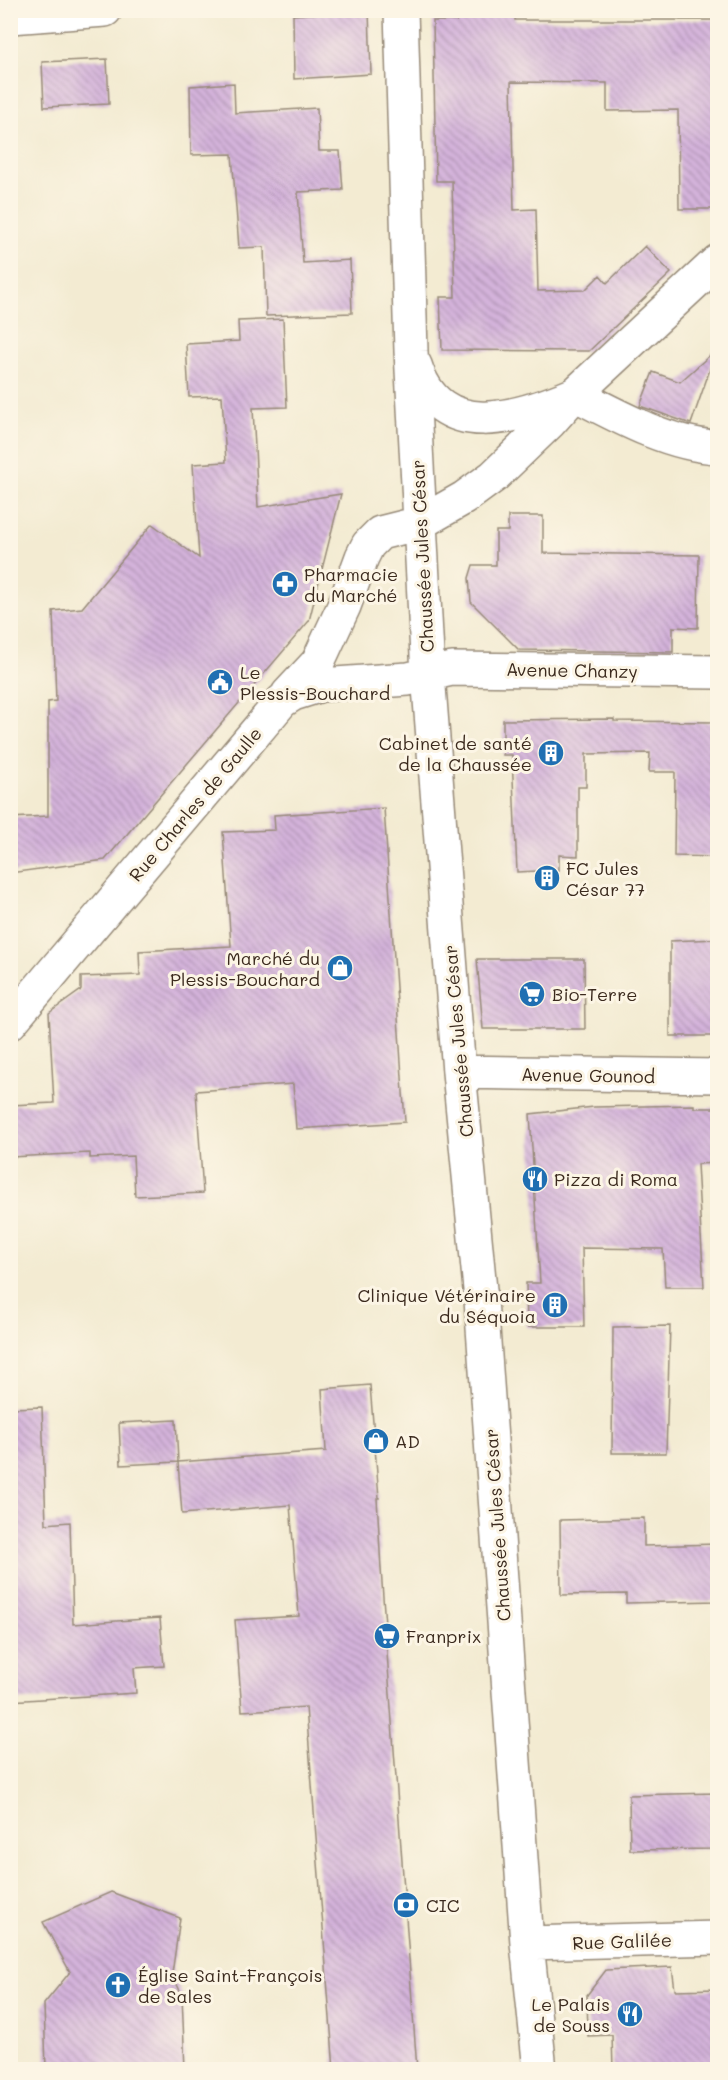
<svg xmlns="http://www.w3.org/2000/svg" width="728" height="2080" font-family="Mali,sans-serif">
	<defs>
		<pattern id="building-back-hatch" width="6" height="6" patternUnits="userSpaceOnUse" patternTransform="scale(1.5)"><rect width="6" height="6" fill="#d4b3db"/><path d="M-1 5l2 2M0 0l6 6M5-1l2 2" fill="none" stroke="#ad92b1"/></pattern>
	</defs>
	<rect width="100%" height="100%" fill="#fcf5e5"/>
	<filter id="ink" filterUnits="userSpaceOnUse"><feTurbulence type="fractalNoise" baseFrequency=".0167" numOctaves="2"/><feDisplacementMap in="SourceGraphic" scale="12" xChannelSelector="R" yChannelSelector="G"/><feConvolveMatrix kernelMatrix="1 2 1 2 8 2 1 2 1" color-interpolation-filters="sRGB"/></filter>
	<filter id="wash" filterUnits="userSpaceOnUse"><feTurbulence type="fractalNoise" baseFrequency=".008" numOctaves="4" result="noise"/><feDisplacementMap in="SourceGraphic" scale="24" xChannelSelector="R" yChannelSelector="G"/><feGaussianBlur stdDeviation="1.35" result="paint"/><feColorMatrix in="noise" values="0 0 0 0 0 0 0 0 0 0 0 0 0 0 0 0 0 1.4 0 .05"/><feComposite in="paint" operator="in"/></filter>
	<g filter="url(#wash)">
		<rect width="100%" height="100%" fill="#f3ebd2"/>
		<g id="blocks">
			<path fill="url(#building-back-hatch)" d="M369 10 371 74 294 79 293 15Z
				M457 10H515V20H717V209H679L678 110 607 111V83L511 82 514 210 536 209 538 291 585 290 600 275 607 283 645 246 671 273 589 351 442 350 440 297H455L452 181H436L433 21H457Z
				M107 59 109 104 44 107 42 62Z
				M234 83 235 113 317 108 319 151H340L343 190 298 192 303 263 350 260 352 313 266 316 264 247 239 248 232 154 191 155 190 86Z
				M283 319 287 407 253 408 258 507 341 494 309 621 105 860 10 873V818L48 816V702L56 701 53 611 82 608 152 524 199 558 193 464 226 462 222 396 189 397 186 344 239 341 238 321Z
				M717 349 691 424 640 406 653 372 680 382Z
				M508 516H543V553L699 555 698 628 673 627V652L519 650 471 602 469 578 473 565H496V531H508Z
				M614 719V721L714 722 712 802H717V857L674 856 675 772H649L650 753 586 754V787H578V856L559 855V870L517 872 512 755H503V720Z
				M384 808 405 1122 296 1129 293 1084 196 1091 203 1193 135 1196 133 1156 90 1158V1153L10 1157V1105L54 1103 49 1013 81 990V977L140 975 139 951 231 946 223 832 275 830 274 815Z
				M717 939V1036H670V941Z
				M477 959H584L585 1029H483Z
				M694 1105V1108H717V1163L697 1164 704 1287H665L663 1249 582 1248 584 1327H527L526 1283H540L530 1114 594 1107Z
				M670 1326 666 1453H612L613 1327Z
				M370 1385 379 1498H377L381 1569 417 2070H334L306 1707 242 1711 235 1620 299 1616 290 1505 182 1514 178 1462 326 1451 322 1389Z
				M42 1407 46 1524 70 1522 73 1624 160 1618 164 1666 134 1668 136 1693 10 1701V1408Z
				M176 1420 178 1462 121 1465 119 1423Z
				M644 1518V1546L717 1544V1601L626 1603V1594L561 1595 560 1520Z
				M717 1793V1849L630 1850 629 1795Z
				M111 1892 180 1918 172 1974 182 1995 185 2070H46L44 2004 70 1972 43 1922Z
				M672 1967 675 1990 717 1989V2070H613L612 2035 588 2036 587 1995 606 1970Z"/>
		</g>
	</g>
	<g filter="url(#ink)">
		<use href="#blocks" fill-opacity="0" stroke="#978a78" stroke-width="1.5"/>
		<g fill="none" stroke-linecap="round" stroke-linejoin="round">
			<defs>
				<path id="minor" d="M401 10 411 351 428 674 459 1072 481 1300 527 1943 540 2070
					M10 17 105 10
					M415 365C440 444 518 418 575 394 617 416 669 445 718 447
					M288 694 318 662 344 606 362 557 368 545 380 533 420 523 464 498 494 476 550 422 575 394 718 261
					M10 1023 282 701 293 694 321 685 408 679 452 669 718 672
					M459 1072 718 1076
					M527 1943 718 1938"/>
			</defs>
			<use href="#minor" stroke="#978a78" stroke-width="36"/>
			<use href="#minor" stroke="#fff" stroke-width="33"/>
		</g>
	</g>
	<defs>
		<symbol id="pharmacy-disc" viewBox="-11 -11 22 22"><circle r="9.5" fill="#1f6fb2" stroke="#fcf5e5"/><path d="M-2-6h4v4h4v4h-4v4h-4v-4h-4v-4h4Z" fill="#fff"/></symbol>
		<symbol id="civic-disc" viewBox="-11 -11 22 22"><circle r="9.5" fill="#1f6fb2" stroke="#fcf5e5"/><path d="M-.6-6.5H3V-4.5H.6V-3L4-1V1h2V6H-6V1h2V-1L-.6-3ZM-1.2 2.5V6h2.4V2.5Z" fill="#fff"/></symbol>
		<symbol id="building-disc" viewBox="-11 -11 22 22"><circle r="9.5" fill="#1f6fb2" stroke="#fcf5e5"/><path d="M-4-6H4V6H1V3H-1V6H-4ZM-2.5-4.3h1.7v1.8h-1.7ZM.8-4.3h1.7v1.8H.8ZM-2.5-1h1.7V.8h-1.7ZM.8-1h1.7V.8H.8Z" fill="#fff"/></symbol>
		<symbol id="shop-disc" viewBox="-11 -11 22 22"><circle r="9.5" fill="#1f6fb2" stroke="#fcf5e5"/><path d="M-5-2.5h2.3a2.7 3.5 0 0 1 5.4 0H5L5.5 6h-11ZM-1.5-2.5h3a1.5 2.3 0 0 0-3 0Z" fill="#fff"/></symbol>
		<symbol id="supermarket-disc" viewBox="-11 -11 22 22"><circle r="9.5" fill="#1f6fb2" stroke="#fcf5e5"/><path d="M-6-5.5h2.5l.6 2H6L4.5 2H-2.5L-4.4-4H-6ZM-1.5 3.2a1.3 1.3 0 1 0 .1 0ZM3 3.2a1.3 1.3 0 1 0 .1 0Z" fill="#fff"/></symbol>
		<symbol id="restaurant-disc" viewBox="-11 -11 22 22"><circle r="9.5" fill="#1f6fb2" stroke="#fcf5e5"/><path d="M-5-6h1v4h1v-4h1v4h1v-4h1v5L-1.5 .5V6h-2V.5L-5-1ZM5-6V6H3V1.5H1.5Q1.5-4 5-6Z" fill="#fff"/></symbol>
		<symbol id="bank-disc" viewBox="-11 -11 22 22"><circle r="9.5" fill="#1f6fb2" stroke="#fcf5e5"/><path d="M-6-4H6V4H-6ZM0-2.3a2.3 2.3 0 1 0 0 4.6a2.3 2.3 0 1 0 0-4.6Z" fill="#fff"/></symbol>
		<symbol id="church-disc" viewBox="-11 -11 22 22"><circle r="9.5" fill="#1f6fb2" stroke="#fcf5e5"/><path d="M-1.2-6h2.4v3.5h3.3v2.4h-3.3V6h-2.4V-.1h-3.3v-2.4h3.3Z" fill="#fff"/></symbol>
	</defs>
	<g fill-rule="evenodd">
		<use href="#pharmacy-disc" x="270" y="569" width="30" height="30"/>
		<use href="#civic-disc" x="205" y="667" width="30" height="30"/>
		<use href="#building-disc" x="536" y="738" width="30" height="30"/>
		<use href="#building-disc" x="532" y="863" width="30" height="30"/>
		<use href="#shop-disc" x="325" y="953" width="30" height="30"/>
		<use href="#supermarket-disc" x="517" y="979" width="30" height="30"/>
		<use href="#restaurant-disc" x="520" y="1164" width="30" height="30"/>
		<use href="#building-disc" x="540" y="1290" width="30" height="30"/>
		<use href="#shop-disc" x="361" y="1426" width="30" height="30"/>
		<use href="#supermarket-disc" x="372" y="1621" width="30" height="30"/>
		<use href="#bank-disc" x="391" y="1890" width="30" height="30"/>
		<use href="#church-disc" x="103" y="1970" width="30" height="30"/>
		<use href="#restaurant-disc" x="615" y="1999" width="30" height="30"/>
	</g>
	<g text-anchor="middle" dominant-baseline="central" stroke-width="6" stroke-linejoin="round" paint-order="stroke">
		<g font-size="18" fill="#3b2a1e" stroke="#fcf5e5">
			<text transform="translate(422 556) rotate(-93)">Chaussée Jules César</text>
			<text transform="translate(572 670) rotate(1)">Avenue Chanzy</text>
			<text transform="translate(195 804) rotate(-50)">Rue Charles de Gaulle</text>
			<text transform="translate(458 1041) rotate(-95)">Chaussée Jules César</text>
			<text transform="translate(588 1075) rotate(1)">Avenue Gounod</text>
			<text transform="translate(497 1525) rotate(-94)">Chaussée Jules César</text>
			<text transform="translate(622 1941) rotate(-2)">Rue Galilée</text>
		</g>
		<g font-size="18" fill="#3b2a1e" stroke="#fcf5e5" text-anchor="start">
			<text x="304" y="574">Pharmacie<tspan x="304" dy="21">du Marché</tspan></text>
			<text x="240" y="672">Le<tspan x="240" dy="21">Plessis-Bouchard</tspan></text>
			<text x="532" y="743" text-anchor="end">Cabinet de santé<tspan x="532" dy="21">de la Chaussée</tspan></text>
			<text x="566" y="868">FC Jules<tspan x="566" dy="21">César 77</tspan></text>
			<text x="320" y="958" text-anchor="end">Marché du<tspan x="320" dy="21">Plessis-Bouchard</tspan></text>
			<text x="552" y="994">Bio-Terre</text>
			<text x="554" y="1179">Pizza di Roma</text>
			<text x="536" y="1295" text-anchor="end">Clinique Vétérinaire<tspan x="536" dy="21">du Séquoia</tspan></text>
			<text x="395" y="1441">AD</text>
			<text x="406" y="1636">Franprix</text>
			<text x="426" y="1905">CIC</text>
			<text x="138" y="1975">Église Saint-François<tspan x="138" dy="21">de Sales</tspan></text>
			<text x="610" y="2004" text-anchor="end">Le Palais<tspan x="610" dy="21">de Souss</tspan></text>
		</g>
	</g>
	<rect width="728" height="2080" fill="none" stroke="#fcf5e5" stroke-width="36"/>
</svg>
